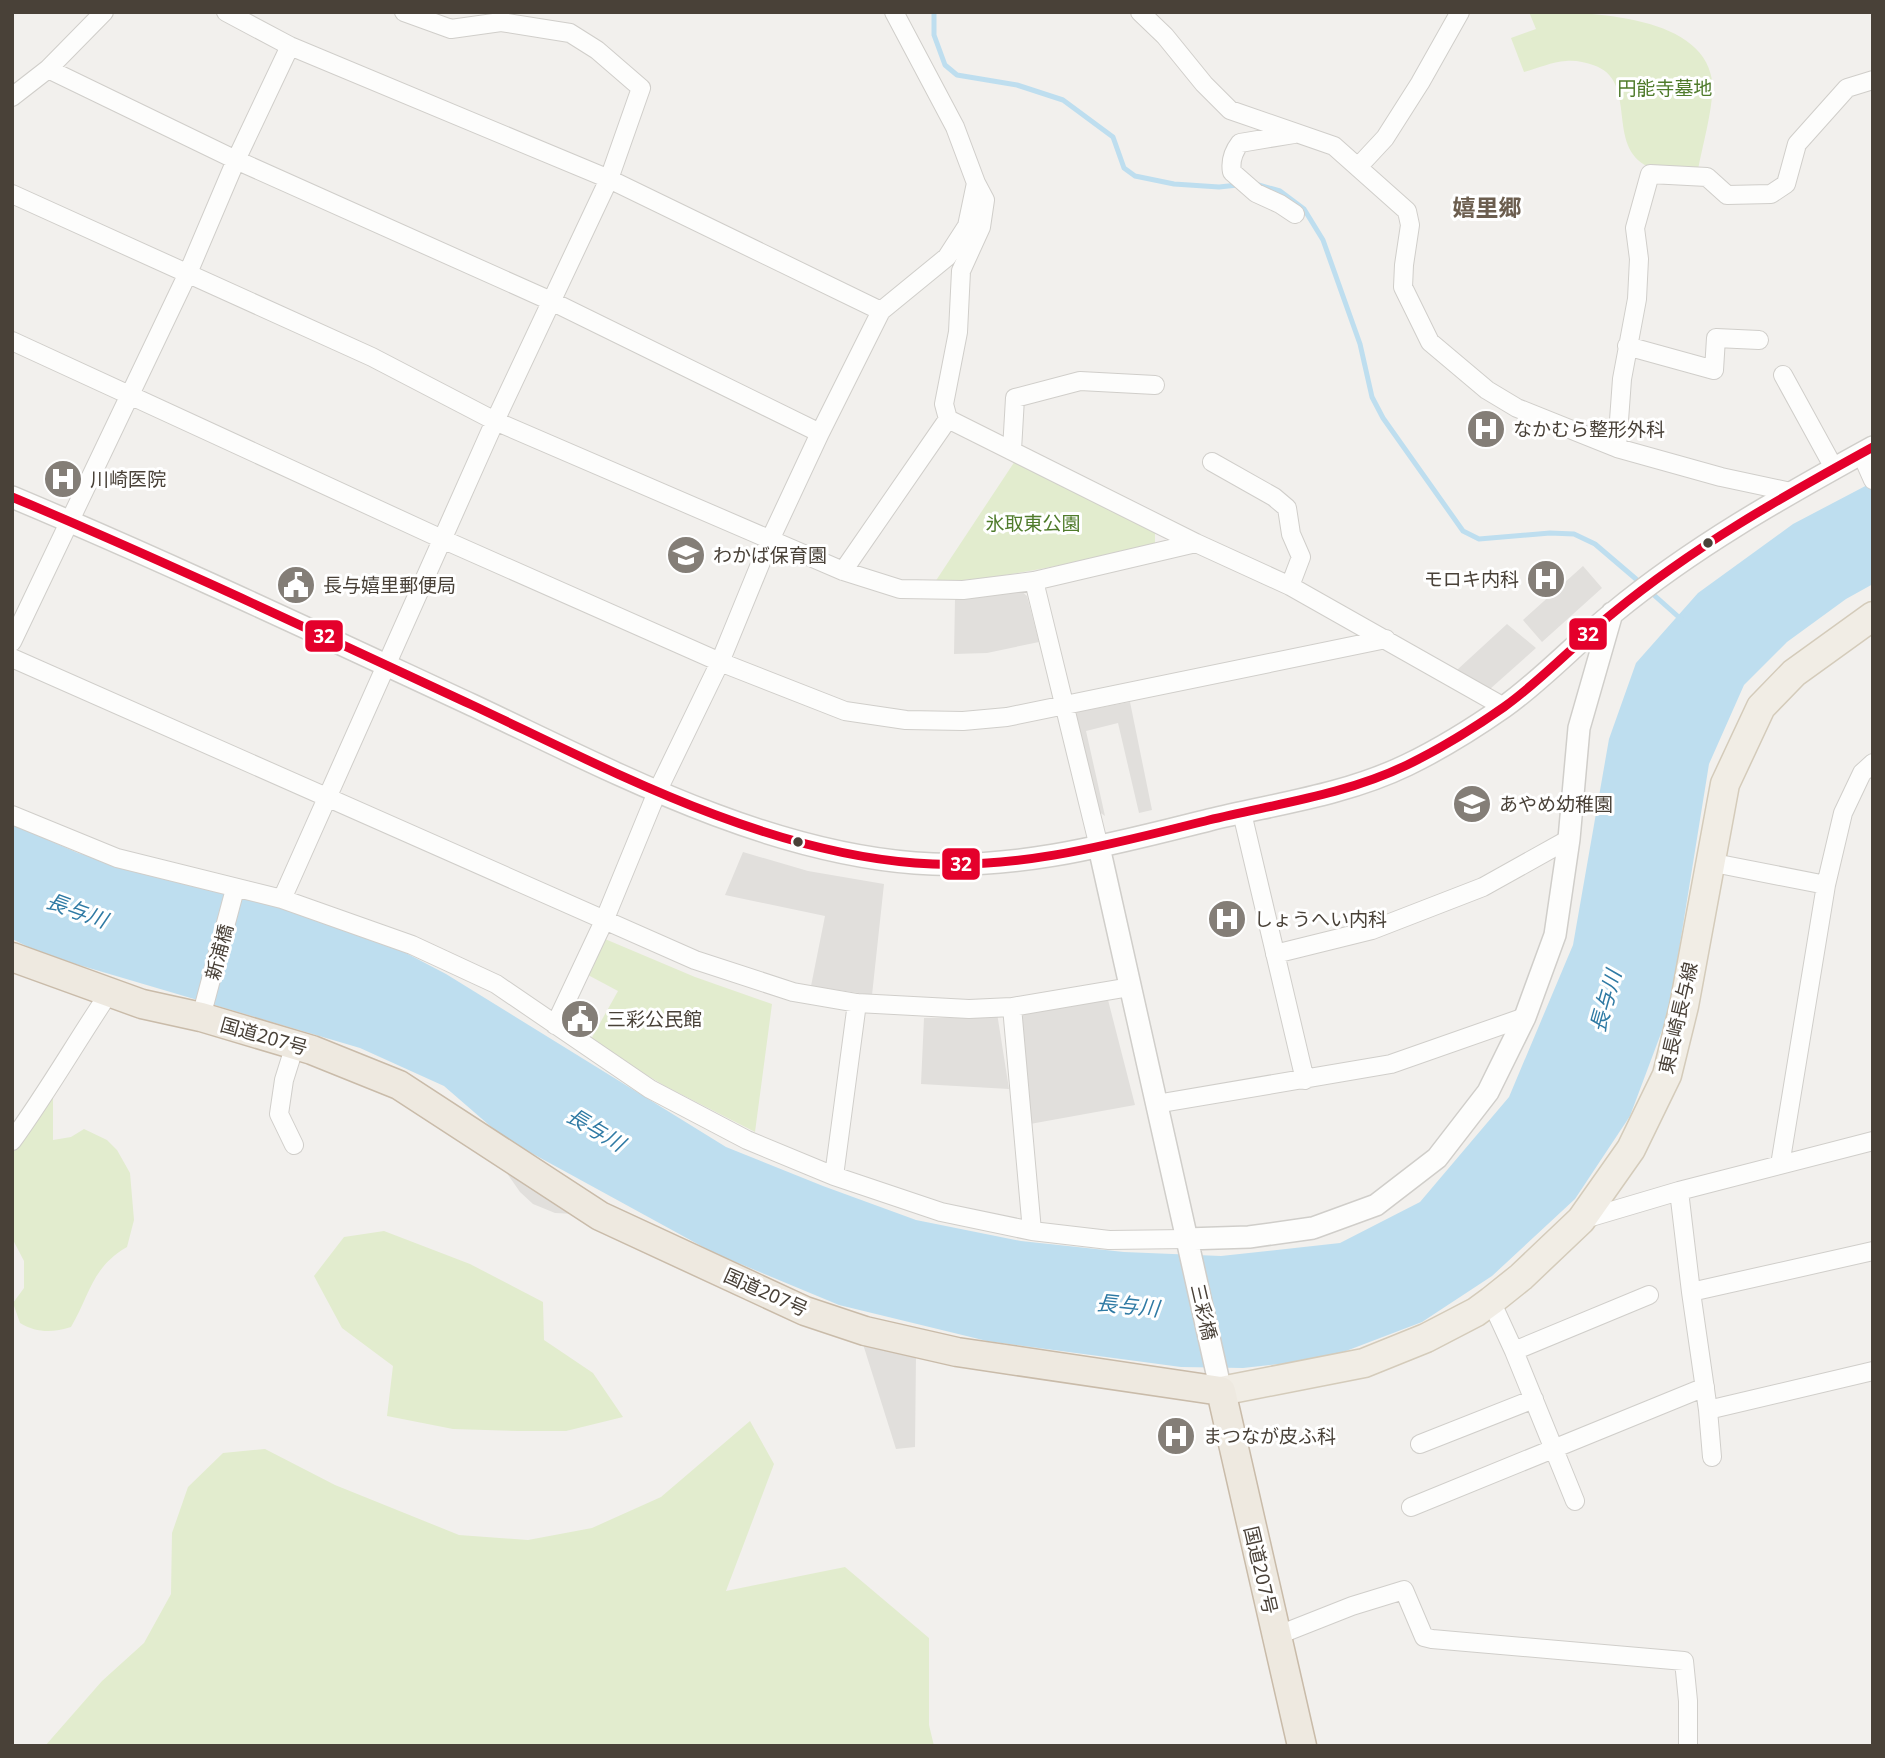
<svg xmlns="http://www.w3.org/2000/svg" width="1885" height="1758" font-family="'Noto Sans','Noto Sans JP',sans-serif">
	<rect width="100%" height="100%" fill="#f2f0ed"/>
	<path fill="#e2ecce" d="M1529 12C1580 12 1702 12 1712 80 1715 102 1702 147 1698 170 1683 170 1662 172 1649 167 1604 147 1640 80 1593 65 1584 62 1575 60 1566 61 1552 62 1538 68 1524 72L1511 38 1536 29Z
		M1015 461 1155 531V545C1082 560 1010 579 935 582Z
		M605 939 695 977 772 1004 755 1132 665 1086 590 1041 618 991 588 975Z
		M53 1095V1140L71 1137 84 1129 107 1140 117 1150 130 1173 134 1220 127 1247C91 1268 90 1295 71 1327 52 1333 37 1333 20 1323L13 1303 24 1288V1261L12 1238V1154Z
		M384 1231 470 1264 543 1302 544 1340 593 1373 623 1417 566 1431H518L453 1429 387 1416 393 1366 342 1328 314 1276 344 1237Z
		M750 1421 774 1464 726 1591 845 1567 929 1638V1725L934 1746H45L102 1681 144 1643 171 1594 172 1533 188 1487 223 1453 265 1449 335 1485 459 1535 528 1540 592 1528 661 1497Z"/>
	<path fill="#e1dfdc" d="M1583 566 1602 588 1542 642 1523 620Z
		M1020 590 1027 596 1039 642 987 653 954 654 955 599Z
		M1507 624 1536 648 1490 689 1457 670Z
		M1130 702 1152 810 1139 813 1118 723 1086 731 1105 816 1095 809 1074 722 1077 712Z
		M743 852 808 871 884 884 872 995 811 986 825 916 725 895Z
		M1107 996 1135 1105 1030 1124 1019 1016 1023 1012Z
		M997 1013 1009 1089 921 1084 924 1018 980 1017Z
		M506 1172 575 1214 555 1213 533 1204 520 1192Z
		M862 1341 916 1355 915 1447 896 1449Z"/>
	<path fill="#bedeef" d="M1873 482V584L1846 599 1787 642 1744 685 1709 764 1669 1012 1630 1116 1575 1199 1492 1276 1422 1322 1325 1359 1243 1368 1181 1367 987 1341 839 1305 714 1253 504 1138 444 1086 360 1048 45 955 12 939V824L78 853 219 893 287 907 385 942 446 974 726 1147 823 1186 916 1220 1021 1241 1124 1252 1221 1256 1340 1243 1420 1202 1509 1097 1573 945 1609 739 1636 663 1698 593 1793 524Z"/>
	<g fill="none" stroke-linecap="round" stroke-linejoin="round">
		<path stroke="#bedeef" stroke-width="5" d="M934 12V35L945 65 957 75 1017 85 1063 100 1113 137 1124 168 1135 176 1174 184 1219 187 1238 185
			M1255 184 1280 191 1304 209 1323 240 1360 344 1372 397 1383 418 1463 531 1479 539 1550 533 1574 534 1595 544 1636 579
			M1655 596 1682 620"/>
		<defs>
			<path id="minor" d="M226 12 290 46 609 179 881 311
				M1140 12 1165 36 1204 84 1230 110 1334 146 1407 211 1410 225 1404 265 1403 287 1430 342 1487 390 1517 408 1617 448 1721 477 1791 492
				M48 69 236 160 551 301 820 433
				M12 97 48 69 104 12
				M1294 134 1240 143C1233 152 1230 161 1232 172L1256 193 1280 204 1295 214
				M1358 167 1385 138 1420 83 1460 12
				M12 194 372 357 495 421 843 571 900 589 963 590 1034 581 1196 543
				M12 341 442 539 720 662 845 711 906 720 963 721 1007 717 1386 639
				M1627 346 1714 370 1716 338 1759 340
				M1783 375 1834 468
				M948 419 1196 543 1290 586 1504 707
				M1617 448 1622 379 1637 299 1639 259 1635 228 1650 174 1707 177 1727 195 1771 194 1786 184 1797 144 1847 88 1873 80
				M1012 450 1015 398 1080 381 1155 385
				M1861 453 1873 480
				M1212 462 1274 497 1287 508 1291 534 1301 557 1290 586
				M843 571 948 419 944 404 958 332 961 271 981 227 985 200 976 183 955 127 894 12
				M1034 581 1099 847
				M12 642 188 273 236 160 290 46
				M12 658 695 960 793 992 857 1003 969 1009 1012 1007 1130 987
				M1242 813 1305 1080
				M12 815 117 858 282 899 412 945 496 984 650 1089 747 1140 834 1176 941 1212 1032 1231 1109 1240 1186 1239
				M1709 862 1826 885
				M282 899 495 421 609 179 641 88 597 50 570 33 501 22 451 29 404 12
				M1275 954 1372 930 1483 887 1569 839
				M1012 1007 1032 1231
				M201 1017 235 889
				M555 1025 604 921 657 792 720 662 770 540 820 433 881 311 947 257 967 226 976 183
				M1156 1104 1391 1064 1525 1017
				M12 1141C47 1093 76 1042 109 993
				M294 1145 279 1114 284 1080 295 1045
				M1780 1165 1826 885 1843 813 1862 773 1873 763
				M834 1176 857 1003
				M1679 1191 1691 1292 1708 1410 1873 1371
				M1581 1220 1679 1191 1873 1141
				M1691 1292 1873 1251
				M1491 1301 1514 1351 1575 1501
				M1514 1351 1649 1295
				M1708 1410 1712 1457
				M1420 1444 1534 1399
				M1411 1507 1705 1387
				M1276 1636 1352 1606 1404 1590 1424 1637 1432 1639 1684 1661 1688 1701V1746"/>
			<path id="tertiary" d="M12 497C167 562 319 634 472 705 610 770 760 851 915 863 1015 871 1113 844 1209 820 1275 804 1345 795 1407 765 1440 749 1474 728 1504 707 1543 679 1576 643 1613 613 1693 547 1782 497 1873 447
				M1099 847 1221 1391
				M1186 1239 1249 1237 1313 1228 1376 1205 1437 1158 1488 1092 1525 1017 1555 935 1569 839 1579 728 1612 613"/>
			<path id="primary" d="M1221 1391 1364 1363 1426 1338 1476 1312 1491 1301 1521 1277 1581 1220 1631 1149 1667 1075 1684 1006 1725 784 1761 707 1794 673 1873 616"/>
			<path id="trunk" d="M12 957 142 1004 201 1017 312 1050 399 1085 600 1216 805 1311 865 1331 957 1352 1221 1391 1302 1746"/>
		</defs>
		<use href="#minor" stroke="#d0ceca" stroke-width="20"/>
		<use href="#tertiary" stroke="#d0ceca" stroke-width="24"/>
		<use href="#primary" stroke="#d4cbba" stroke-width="31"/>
		<use href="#trunk" stroke="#c9bba9" stroke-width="31"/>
		<use href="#minor" stroke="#fdfdfc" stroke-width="18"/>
		<use href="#tertiary" stroke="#fdfdfc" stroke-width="21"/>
		<use href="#primary" stroke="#f1ede5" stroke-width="28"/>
		<use href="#trunk" stroke="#eee9e0" stroke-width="28"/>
		<defs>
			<path id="bus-1" d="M12 497C167 562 319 634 472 705 610 770 760 851 915 863 1015 871 1113 844 1209 820 1275 804 1345 795 1407 765 1440 749 1474 728 1504 707 1543 679 1576 643 1613 613 1693 547 1782 497 1873 447"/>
		</defs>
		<use href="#bus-1" stroke="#fff" stroke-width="14"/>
		<use href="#bus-1" stroke="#e4002b" stroke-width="9"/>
	</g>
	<defs>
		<symbol id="hospital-disc" viewBox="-11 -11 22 22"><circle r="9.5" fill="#847e77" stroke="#fff"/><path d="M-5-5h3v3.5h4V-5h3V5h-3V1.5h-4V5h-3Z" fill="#fff"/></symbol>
		<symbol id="school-disc" viewBox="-11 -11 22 22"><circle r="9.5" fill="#847e77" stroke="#fff"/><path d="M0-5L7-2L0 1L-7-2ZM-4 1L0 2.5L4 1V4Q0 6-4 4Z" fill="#fff"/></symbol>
		<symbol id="civic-disc" viewBox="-11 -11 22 22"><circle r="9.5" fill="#847e77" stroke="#fff"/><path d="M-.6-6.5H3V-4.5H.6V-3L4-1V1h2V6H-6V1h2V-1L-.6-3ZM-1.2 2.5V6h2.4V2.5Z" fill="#fff"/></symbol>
	</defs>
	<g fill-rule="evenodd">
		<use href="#hospital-disc" x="1464" y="407" width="44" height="44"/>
		<use href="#hospital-disc" x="41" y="457" width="44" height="44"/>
		<use href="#school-disc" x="664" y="533" width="44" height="44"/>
		<use href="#hospital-disc" x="1524" y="557" width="44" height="44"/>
		<use href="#civic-disc" x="274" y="563" width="44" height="44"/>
		<use href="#school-disc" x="1450" y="782" width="44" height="44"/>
		<use href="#hospital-disc" x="1205" y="897" width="44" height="44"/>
		<use href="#civic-disc" x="558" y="997" width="44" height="44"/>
		<use href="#hospital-disc" x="1154" y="1414" width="44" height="44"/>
	</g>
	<g fill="#494138" stroke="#fff" stroke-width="2.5">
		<circle cx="1708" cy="543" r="6"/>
		<circle cx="798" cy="842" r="6"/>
	</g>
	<g text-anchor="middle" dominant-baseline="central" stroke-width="6" stroke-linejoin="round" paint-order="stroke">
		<g font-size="19" fill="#4f7b2b" stroke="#fff">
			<text x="1665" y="88">円能寺墓地</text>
			<text x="1033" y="523">氷取東公園</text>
		</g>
		<g font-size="19" fill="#494138" stroke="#fff" text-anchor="start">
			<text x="1513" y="429">なかむら整形外科</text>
			<text x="90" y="479">川崎医院</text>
			<text x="713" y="555">わかば保育園</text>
			<text x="1519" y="579" text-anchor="end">モロキ内科</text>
			<text x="323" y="585">長与嬉里郵便局</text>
			<text x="1499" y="804">あやめ幼稚園</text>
			<text x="1254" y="919">しょうへい内科</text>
			<text x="607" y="1019">三彩公民館</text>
			<text x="1203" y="1436">まつなが皮ふ科</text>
		</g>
		<g font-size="19" fill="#494138" stroke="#fff">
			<text transform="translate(219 952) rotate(-75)">新浦橋</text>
			<text transform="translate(1678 1018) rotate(-77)">東長崎長与線</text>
			<text transform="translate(264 1036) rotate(16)">国道207号</text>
			<text transform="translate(766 1292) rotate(24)">国道207号</text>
			<text transform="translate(1204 1312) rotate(77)">三彩橋</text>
			<text transform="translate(1261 1570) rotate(77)">国道207号</text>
		</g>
		<g font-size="21" font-style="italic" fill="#2f7aa4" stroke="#fff">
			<text transform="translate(77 910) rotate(20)">長与川</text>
			<text transform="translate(1605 1001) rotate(-74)">長与川</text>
			<text transform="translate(596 1129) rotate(31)">長与川</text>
			<text transform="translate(1128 1305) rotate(6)">長与川</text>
		</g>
		<g font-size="23" font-weight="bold" fill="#6c5e4f" stroke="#fff">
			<text x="1487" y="207">嬉里郷</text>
		</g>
	</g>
	<g stroke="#fff" stroke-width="2.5">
		<rect x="1568" y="617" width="40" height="34" rx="7" fill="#e4002b"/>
		<rect x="304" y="619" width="40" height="34" rx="7" fill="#e4002b"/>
		<rect x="941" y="847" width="40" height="34" rx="7" fill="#e4002b"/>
	</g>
	<g font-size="19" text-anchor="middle" font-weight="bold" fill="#fff">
		<text x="1588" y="641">32</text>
		<text x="324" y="643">32</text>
		<text x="961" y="871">32</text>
	</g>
	<rect width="1885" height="1758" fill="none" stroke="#494138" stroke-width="28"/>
</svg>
